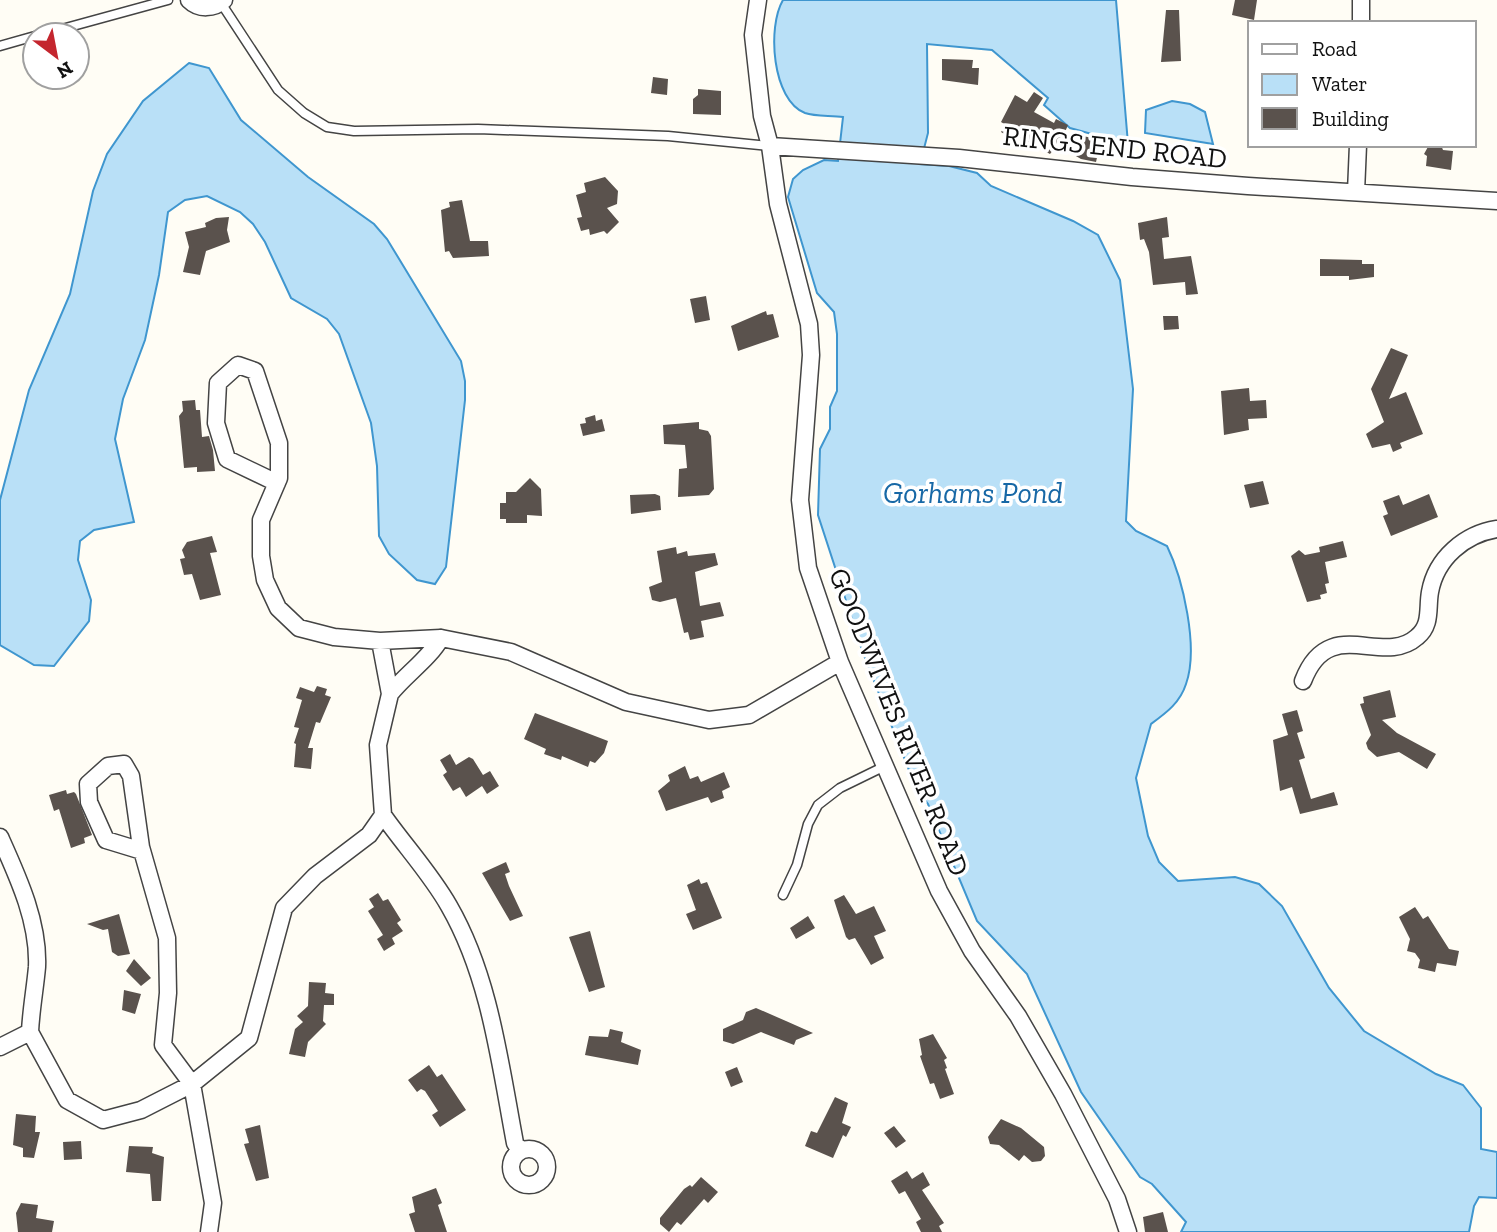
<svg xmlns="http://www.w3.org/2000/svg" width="1497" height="1232" font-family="'Zilla Slab',serif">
	<rect width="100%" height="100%" fill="#fffdf5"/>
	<path fill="#b9e0f7" stroke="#3f96cf" stroke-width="2" d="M783 0H1116L1128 144 1070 128 1044 105 1048 98 992 50 927 44 928 133 920 164 949 166 977 173 991 186 1073 221 1098 235 1120 280 1133 389 1126 521 1136 531 1167 546C1183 579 1199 648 1186 684 1180 703 1166 713 1151 724L1136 778 1148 836 1159 862 1178 881 1235 877 1259 884 1282 906 1329 988 1364 1031 1436 1074 1463 1085 1481 1108V1149L1497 1152V1198L1479 1197 1474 1206 1469 1232H1181L1186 1222 1152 1184 1140 1177 1081 1092 1027 974 977 921 928 804 916 788 863 653 818 515 820 449 830 429V407L837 391V334L834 312 817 293 788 197 793 179 803 170 824 160 838 161 843 117C832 115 816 117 805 113 772 100 767 27 783 0Z
		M189 63 209 68 241 120 308 177 374 224 387 239 461 361 465 381V400L446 567 435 584 417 580 389 554 379 536 377 466 371 423 339 334 327 319 291 298 265 242 253 224 240 212 207 196 185 200 168 212 159 275 145 340 123 399 115 439 134 522 94 530 80 541 78 560 91 600 89 621 54 666 34 665 0 645V500L29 390 70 294 93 191 107 154 143 101Z
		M1172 101 1190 104 1205 112 1213 144 1145 133 1146 110Z"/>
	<path fill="#5a524d" d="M1235 0H1257L1254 20 1232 15Z
		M1166 10H1179L1181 61 1161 62Z
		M942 59 973 60 972 68H979L978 85 942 80Z
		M653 77 668 79 667 95 651 93Z
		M698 89 721 91V115L693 114V99L698 95Z
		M1034 92 1043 98 1034 112 1054 123 1056 119 1068 125 1065 132 1101 140 1096 162 1081 159 1057 145 1050 154 1016 136 1014 140 1001 132 1006 125 1001 122 1015 95 1027 102Z
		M1429 145H1441L1443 150 1453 151 1451 170 1426 166 1427 156 1424 154Z
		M605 177 618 191 617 204 607 208 619 222 607 234 604 231 590 235 589 229 581 231 577 218 582 217 576 195 586 192 584 183Z
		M462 200 470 241H488L489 256 453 258 449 251 445 252 441 210 450 207 449 202Z
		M229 217 227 230 230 242 206 251 200 275 183 272 189 247 185 232 206 227 205 223 216 218Z
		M1167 217 1169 237 1162 238 1164 259 1191 256 1198 294 1186 295 1185 282 1153 285 1149 252 1144 239 1140 240 1138 223Z
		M1320 259 1362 260V264H1374V277L1349 280V276H1320Z
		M706 296 710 320 695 323 690 299Z
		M766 311 767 315 773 314 779 337 738 351 731 326Z
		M1163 316H1178L1179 329 1164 330Z
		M1391 348 1408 355 1389 399 1406 392 1423 434 1400 443 1402 448 1393 452 1390 444 1372 448 1366 434 1384 422 1371 389Z
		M1249 388 1250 401 1266 400 1267 418 1248 419 1249 430 1224 435 1221 391Z
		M195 400 196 410H200L202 437 209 436 213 450 215 471 197 472V467L184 468 179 416 183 411 182 401Z
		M595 415 596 421 602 419 605 431 583 436 580 424 586 423 585 418Z
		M699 422V429L708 431 711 436 714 489 709 495 678 497 679 469 687 468 685 445 664 444 663 425Z
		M530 478 541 489 542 516 527 515V523H506V519H500V503H506V492H516Z
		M1263 481 1269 504 1250 508 1244 485Z
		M655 494 660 496 661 510 631 514 630 495Z
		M1429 494 1438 517 1391 536 1383 516 1388 514 1383 501 1399 495 1403 505Z
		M212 536 217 552 210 553 221 595 200 600 192 574 184 575 180 559 185 558 182 550 187 542Z
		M1343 541 1347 557 1325 562 1329 583 1325 584 1327 593 1320 595 1321 599 1307 602 1291 556 1299 550 1305 555 1320 552 1319 547Z
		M676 547 677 554 687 551 688 556 715 553 718 565 695 572 700 606 720 602 724 616 701 621 704 637 690 640 688 632 684 633 676 598 660 602 652 600 649 587 662 582 657 551Z
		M317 686 327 689 325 695 331 697 320 723 316 722 308 748H313L311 769 294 767 296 744 294 743 299 728 294 727 302 700 296 698 300 687 314 692Z
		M1390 690 1396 717 1382 720 1397 733 1436 754 1427 769 1399 752 1377 757 1368 749 1366 743 1371 735 1360 704 1364 703 1363 697Z
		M1297 710 1303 731 1297 733 1305 758 1299 760 1311 799 1334 792 1338 805 1300 814 1292 787 1280 791 1273 740 1288 735 1282 714Z
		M535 713 608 741 604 753 595 763 590 761 588 767 562 756 561 760 544 754 546 749 524 739Z
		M450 754 456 765 469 757 473 759 483 775 490 771 499 786 487 794 482 786 466 797 460 787 453 791 443 775 447 772 440 760Z
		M685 766 690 779 698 776 701 782 724 772 730 787 722 791 724 798 711 803 708 797 666 811 658 791 670 781 668 775Z
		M66 790 67 794 74 792 76 794 92 835 84 838 85 843 71 848 59 809 54 811 49 795Z
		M506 862 510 872 505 874 509 886 523 916 510 921 482 873Z
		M699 879 701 884 707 882 722 918 693 930 686 914 696 910 687 885Z
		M378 893 383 901 388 899 401 920 397 923 403 931 392 938 395 944 384 951 377 939 383 935 368 911 374 907 369 899Z
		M844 895 856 914 874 906 886 931 874 936 884 958 871 965 855 938 849 940 846 937 834 900Z
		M1415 907 1423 919 1428 916 1449 949 1459 951 1456 966 1437 963 1435 972 1418 968 1420 960 1415 953 1407 951 1410 939 1399 917Z
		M119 914 130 954 118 956 112 952 108 929 103 930 87 924Z
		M808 916 815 928 796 939 790 928Z
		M590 931 605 987 589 992 569 937Z
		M134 959 151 978 141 986 126 971Z
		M309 982 326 983 325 993 334 994V1005H324L323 1021 326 1024 308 1042 305 1057 289 1054 295 1029 303 1022 297 1016 308 1006Z
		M124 990 141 994 135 1014 122 1010Z
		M756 1008 786 1021 813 1033 796 1040 794 1045 761 1032 733 1044 723 1041V1029L743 1020 746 1012Z
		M610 1029 623 1032 621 1042 641 1050 638 1065 585 1055 589 1036 608 1037Z
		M933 1034 947 1058 944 1060 947 1068 945 1069 954 1094 940 1099 934 1083 930 1084 920 1056 922 1055 919 1039Z
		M429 1065 437 1077 442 1074 466 1110 440 1127 432 1115 438 1111 425 1091 421 1089 417 1092 408 1080Z
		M737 1067 743 1082 731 1087 725 1072Z
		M835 1097 848 1103 842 1123 851 1127 846 1137 843 1135 833 1158 805 1146 811 1131 817 1133Z
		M16 1114 36 1116 35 1132H40L34 1158 23 1157V1148L13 1145Z
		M1001 1119 1021 1128 1044 1147 1045 1156 1041 1161 1032 1162 1024 1155 1019 1161 999 1145 990 1144 988 1137Z
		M260 1125 269 1178 256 1181 244 1144 249 1143 245 1129Z
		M894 1126 906 1141 896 1148 884 1133Z
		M81 1141 82 1159 64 1160 63 1142Z
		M129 1146 153 1147 152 1153 164 1157 161 1201H152L150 1174 126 1172Z
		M907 1171 912 1179 923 1172 930 1185 922 1190 944 1223 939 1226 942 1232H921L916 1222 921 1219 905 1191 899 1194 891 1181Z
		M701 1177 718 1192 708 1203 704 1199 681 1225 677 1222 669 1232 660 1224V1218L684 1189 690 1185 692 1187Z
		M436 1188 442 1203 438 1205 447 1232H415L409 1214 415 1212 412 1197Z
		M21 1203 38 1205 36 1218 54 1221 52 1232H18L16 1213Z
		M1163 1212 1168 1232H1145L1143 1217Z"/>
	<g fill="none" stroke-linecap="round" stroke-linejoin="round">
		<defs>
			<path id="service" d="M221 3 278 90 304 113 327 127 354 131 478 129 668 136 770 146
				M40 35 168 0
				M0 46 35 36
				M783 895 797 865 808 824 818 805 840 788 883 767"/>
			<path id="minor" d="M189 0C199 10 214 9 224 0
				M758 0 753 35 762 116 770 146 778 204 809 324 811 355 800 500 808 568 840 662 939 891 972 951 1018 1016 1063 1094 1117 1199 1128 1232
				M1361 23V0
				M770 146 959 158 1132 177 1248 186 1497 201
				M1356 192 1358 145
				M277 483 227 459 216 423 218 383 238 365 255 371 279 443V478L261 520V556L265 580 278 608 299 628 334 637 380 641 441 638 511 652 626 702 709 720 749 715 840 662
				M1303 681C1329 613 1382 668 1417 637 1432 625 1427 608 1430 592 1436 558 1465 534 1497 529
				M390 694C406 674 429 659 441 638
				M383 815C404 845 431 874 449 906 490 977 500 1064 515 1143L520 1151
				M0 837C18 877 39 922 37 967 35 989 31 1010 30 1032
				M142 851 106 840 89 802 88 784 108 766 124 764 131 776 141 847 167 938 168 993 163 1045 192 1084 213 1203 209 1232
				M30 1032 67 1100 103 1120 141 1110 192 1084 249 1038 284 908 315 876 369 835 383 815 378 745 390 694 380 641
				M0 1047 30 1032
				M511 1167a18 18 0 1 1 36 0a18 18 0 1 1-36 0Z"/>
		</defs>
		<use href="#service" stroke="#444" stroke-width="11"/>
		<use href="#minor" stroke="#444" stroke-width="19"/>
		<use href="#service" stroke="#fff" stroke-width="8"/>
		<use href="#minor" stroke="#fff" stroke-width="16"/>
	</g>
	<g text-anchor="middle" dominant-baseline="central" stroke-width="7" stroke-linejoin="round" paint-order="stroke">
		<g font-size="28" fill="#111" stroke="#fff">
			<text transform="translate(1115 147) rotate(6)">RINGS END ROAD</text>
			<text transform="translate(899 722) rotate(68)">GOODWIVES RIVER ROAD</text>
		</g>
		<g font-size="30" font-style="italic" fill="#1768a6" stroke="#fff">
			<text x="973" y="493">Gorhams Pond</text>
		</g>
	</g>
	<rect x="1248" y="21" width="228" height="126" fill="#ffffff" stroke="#a0a0a0" stroke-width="2"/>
	<rect x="1262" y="44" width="35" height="10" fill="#ffffff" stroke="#a0a0a0" stroke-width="2"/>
	<text x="1312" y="56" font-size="21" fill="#111111">Road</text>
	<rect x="1262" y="74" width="35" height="21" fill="#b9e0f7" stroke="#a0a0a0" stroke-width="2"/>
	<text x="1312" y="91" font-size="21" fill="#111111">Water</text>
	<rect x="1262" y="108" width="35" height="21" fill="#5a524d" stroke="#a0a0a0" stroke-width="2"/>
	<text x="1312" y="126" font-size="21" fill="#111111">Building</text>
	<g transform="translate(56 56) rotate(148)"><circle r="33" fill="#ffffff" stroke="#a0a0a0" stroke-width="2"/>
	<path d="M0-5L12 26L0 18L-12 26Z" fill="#c4262e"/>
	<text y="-10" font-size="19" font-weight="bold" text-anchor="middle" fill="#111111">N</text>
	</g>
</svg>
